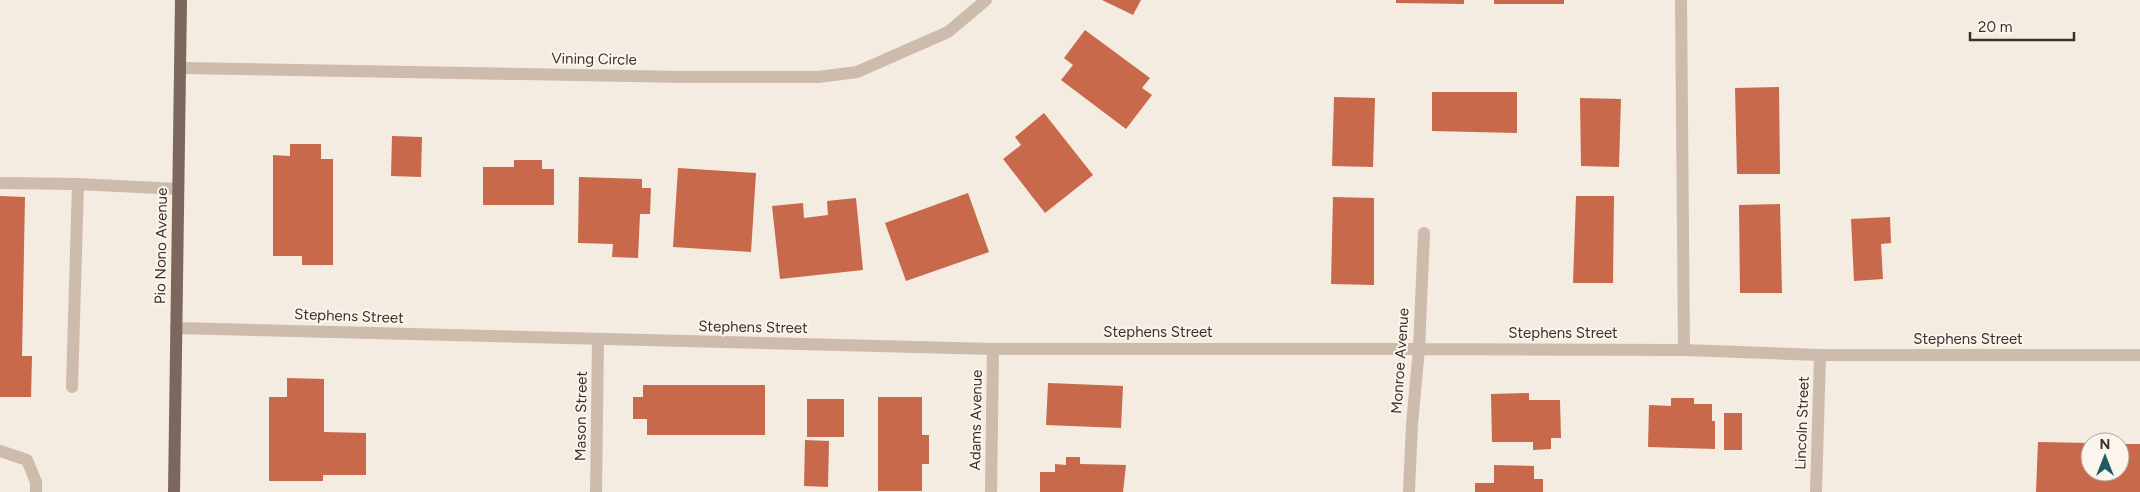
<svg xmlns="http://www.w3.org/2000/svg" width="2140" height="492" font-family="Figtree,sans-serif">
	<rect width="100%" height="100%" fill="#f4ebe1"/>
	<path fill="#c8694b" d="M1102 0H1141L1133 15Z
		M1396 0H1464V4L1396 3Z
		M1494 0H1564V4H1494Z
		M1085 30 1150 78 1142 88 1152 95 1126 129 1061 80 1073 65 1064 58Z
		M1779 87 1780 174H1737L1735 88Z
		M1432 92H1517V133L1432 131Z
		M1334 97 1375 98 1373 167 1332 166Z
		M1580 98 1621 99 1619 167 1581 166Z
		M1044 113 1093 175 1045 213 1003 159 1021 145 1015 137Z
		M392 136 422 137 421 177 391 176Z
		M290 144H321V159H333V265H302V256H273V155L290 156Z
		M514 160H542V169H554V205H483V167H514Z
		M678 168 756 173 751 252 673 247Z
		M579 177 642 179V188H651L650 214H640L638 258 612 257 613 244 578 243Z
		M968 193 989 252 906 281 885 223Z
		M0 196 25 197 22 356H32L31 397H0Z
		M1576 196H1614L1613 283H1573Z
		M1333 197 1374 198V285L1331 284Z
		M856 198 863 270 780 279 772 206 803 203 804 218 828 215 827 201Z
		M1780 204 1782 293H1740L1739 205Z
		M1890 217 1891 243 1881 244 1883 279 1854 281 1851 219Z
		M287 378 324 379V432L366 433V475H323V481H269V397H287Z
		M1048 383 1123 386 1121 428 1046 425Z
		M643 385H765V435H647V419H633V397H643Z
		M1529 393V400H1560L1561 438H1551V449L1533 450V442H1492L1491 394Z
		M878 397H922V435H929V464H922V491H878Z
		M1671 398H1694V404H1712V421H1715V449L1648 447 1649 405 1671 406Z
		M807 399H844V437H807Z
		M1724 413H1742V450H1724Z
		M805 440 829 441 828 487 804 486Z
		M2038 442 2090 443V472H2120V444H2140V492H2036Z
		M1066 457H1080V464L1126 465 1123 492H1040V472H1055V464L1066 465Z
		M1494 465 1534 466V479H1543V492H1475V483H1494Z"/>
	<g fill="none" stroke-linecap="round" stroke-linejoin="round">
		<path stroke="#cdbbac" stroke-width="12" d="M0 183 78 184
			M72 387 78 184 178 189
			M0 451 27 460 36 482V492"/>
		<path stroke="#cdbbac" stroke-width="12" d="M1681 0 1684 350
			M181 68 685 77H818L857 72 948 32 986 0
			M176 328 993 349H1419L1684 350 1820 355H2140
			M596 492 598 339
			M991 492 993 349
			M1409 492 1412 424 1419 349 1424 233
			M1816 492 1820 355"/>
		<path stroke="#7d675c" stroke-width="12" d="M174 492 181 0"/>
	</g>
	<g text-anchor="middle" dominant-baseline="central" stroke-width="4" stroke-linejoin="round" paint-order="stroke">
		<g font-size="15" fill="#3b302b" stroke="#fbf5ee">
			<text transform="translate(594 59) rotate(1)">Vining Circle</text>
			<text transform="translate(161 246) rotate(-89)">Pio Nono Avenue</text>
			<text transform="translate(349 316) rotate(2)">Stephens Street</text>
			<text transform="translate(753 327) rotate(1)">Stephens Street</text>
			<text x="1158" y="332">Stephens Street</text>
			<text x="1563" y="333">Stephens Street</text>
			<text x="1968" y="339">Stephens Street</text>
			<text transform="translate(1400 361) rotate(-86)">Monroe Avenue</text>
			<text transform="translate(581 416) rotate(-89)">Mason Street</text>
			<text transform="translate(976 420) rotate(-89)">Adams Avenue</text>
			<text transform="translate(1802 423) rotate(-88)">Lincoln Street</text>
		</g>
	</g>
	<g transform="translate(2105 457)"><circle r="24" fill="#fbf5ee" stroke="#aea6a0"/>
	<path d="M0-4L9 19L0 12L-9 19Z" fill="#1f5a5e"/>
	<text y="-8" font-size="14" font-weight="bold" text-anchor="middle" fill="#3b302b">N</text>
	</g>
	<path d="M1970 32v8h104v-8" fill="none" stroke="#3b302b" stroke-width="2.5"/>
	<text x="1978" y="32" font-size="15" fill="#3b302b" stroke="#fbf5ee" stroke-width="4" paint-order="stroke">20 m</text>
</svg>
